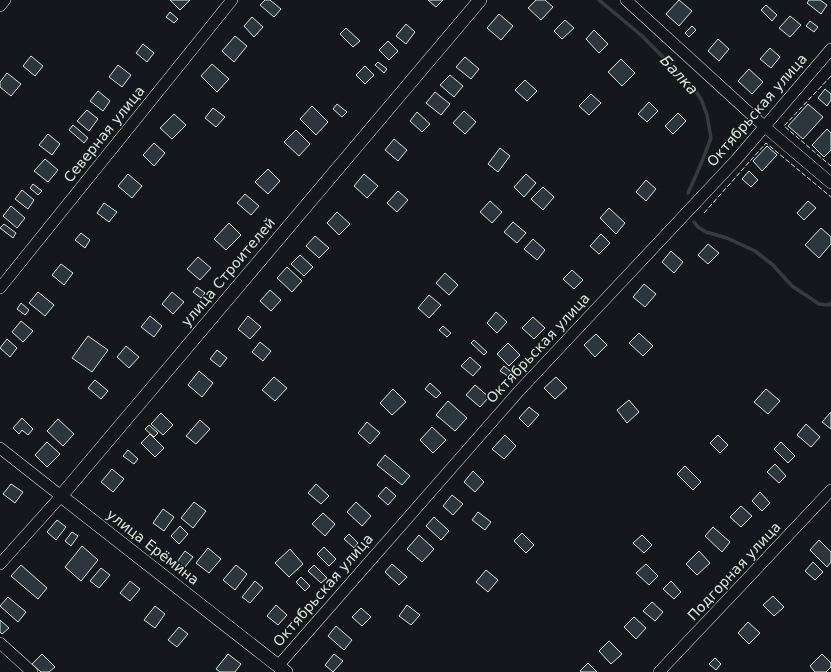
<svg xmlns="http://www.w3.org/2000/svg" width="831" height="672" font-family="'DejaVu Sans',sans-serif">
	<rect width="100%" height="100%" fill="#14181c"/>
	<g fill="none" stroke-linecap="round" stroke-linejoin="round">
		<path stroke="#363b3e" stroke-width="3.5" d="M599 0 642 36 693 87 701 99 707 115 711 138 701 164 688 193
			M694 222 698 227 706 232 727 238 755 251 773 265 792 286 819 304 829 305 831 303"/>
	</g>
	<path fill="#2c363c" stroke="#d8e6dc" d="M170 0H190L180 10Z
		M265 0H270L281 9 274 17 260 5Z
		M428 0H443L436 7Z
		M536 0H545L553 7 541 20 528 8Z
		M679 0 692 11 679 26 666 14Z
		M809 0H820L827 5 821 14 807 3Z
		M766 5 777 15 772 21 761 10Z
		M170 12 178 19 174 23 166 17Z
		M499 14 513 26 501 40 487 28Z
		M790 16 801 25 790 37 779 28Z
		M252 17 263 27 254 37 244 26Z
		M565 20 574 28 562 39 554 31Z
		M810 21 818 27 814 32 806 26Z
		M406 24 415 32 406 44 396 36Z
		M692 26 696 30 689 37 685 33Z
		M346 28 360 41 353 47 340 34Z
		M594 30 608 44 599 53 586 39Z
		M235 36 247 46 234 62 222 51Z
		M718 39 729 49 719 61 708 51Z
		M388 41 398 51 389 60 379 50Z
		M143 44 154 53 147 62 136 53Z
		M770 48 780 57 771 68 760 59Z
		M31 56 43 66 35 76 23 66Z
		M465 57 479 69 471 79 456 67Z
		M621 59 635 73 622 86 608 72Z
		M378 62 387 69 384 73 375 65Z
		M212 64 229 79 217 92 201 76Z
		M118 65 131 75 122 87 109 77Z
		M365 66 374 75 365 84 356 75Z
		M749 69 763 82 752 94 738 81Z
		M7 73 21 84 11 96 0 87V82Z
		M450 75 463 86 454 97 440 85Z
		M525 80 537 91 527 101 515 90Z
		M825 89 831 94V100L827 106 818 98Z
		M98 91 110 101 103 111 90 101Z
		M435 92 450 104 441 115 426 103Z
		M591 94 601 103 589 115 579 106Z
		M649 102 658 111 647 122 638 114Z
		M337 104 347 112 342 117 333 109Z
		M808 104 823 117 803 139 788 126Z
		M312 106 328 122 316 135 300 119Z
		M213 108 225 117 216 127 205 118Z
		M87 110 98 119 89 131 77 121Z
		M464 111 476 122 465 134 453 123Z
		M417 112 430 124 422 132 410 121Z
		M678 113 686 121 673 134 665 126Z
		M174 114 186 125 172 139 160 128Z
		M73 125 88 138 84 143 69 130Z
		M827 129 831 133V150L824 157 812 145Z
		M296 130 310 144 299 156 284 142Z
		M48 134 60 144 52 155 39 145Z
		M394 139 407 150 398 161 385 150Z
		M154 143 165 153 154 166 143 155Z
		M767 146 777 155 762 171 753 161Z
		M500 148 510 156 498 172 488 164Z
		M45 159 58 170 48 182 34 171Z
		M268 169 280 181 268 194 255 182Z
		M749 171 758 180 751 187 742 179Z
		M128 174 142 186 132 198 118 186Z
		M364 174 378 186 367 198 354 186Z
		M526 174 536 183 524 197 514 187Z
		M646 180 656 189 646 201 636 192Z
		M33 184 42 191 38 195 30 188Z
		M543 187 554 197 543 210 531 199Z
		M22 190 34 200 28 209 15 199Z
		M398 191 408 200 397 212 387 203Z
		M245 194 259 206 251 215 237 203Z
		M490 201 502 212 492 223 480 212Z
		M808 201 816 208 804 220 797 213Z
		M104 203 117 212 109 222 97 213Z
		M11 206 25 218 17 228 3 216Z
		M609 208 625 223 616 234 600 218Z
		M337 212 350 224 339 235 327 223Z
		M513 222 526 233 517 243 504 232Z
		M229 223 241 235 226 250 214 239Z
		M4 224 16 233 13 238 0 228Z
		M821 228 831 237V244L819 258 805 245Z
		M81 233 90 240 85 248 75 240Z
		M601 234 610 243 599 254 590 246Z
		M315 236 329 248 319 258 306 246Z
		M533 239 545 250 537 260 524 249Z
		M708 244 719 253 708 264 698 255Z
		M671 251 683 262 674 273 662 262Z
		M300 255 313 267 304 276 291 264Z
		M198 257 211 268 200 280 187 269Z
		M61 264 73 273 64 285 52 275Z
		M287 267 302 281 292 292 277 278Z
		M572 270 583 280 574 289 563 279Z
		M445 273 458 285 449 295 436 283Z
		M644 284 656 294 645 307 633 297Z
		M197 287 205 293 201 298 193 292Z
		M270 290 281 300 271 311 260 301Z
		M38 292 54 305 45 316 29 303Z
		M172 292 184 302 173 314 162 304Z
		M429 295 441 305 429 318 418 308Z
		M21 303 29 310 25 315 17 309Z
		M496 312 507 322 497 333 487 323Z
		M150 316 162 326 154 337 141 327Z
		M248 316 261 327 250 339 238 329Z
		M533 317 545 328 534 339 522 328Z
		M21 321 33 331 23 342 12 332Z
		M443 326 451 333 447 337 439 330Z
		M639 333 653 346 643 356 629 343Z
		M596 334 607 345 595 357 584 345Z
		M88 336 108 350 92 372 72 358Z
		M7 339 17 348 10 357 0 348Z
		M474 340 487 352 484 355 471 343Z
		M260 342 271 351 263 361 252 352Z
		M508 343 520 355 509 366 497 354Z
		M126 346 139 357 129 368 117 357Z
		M217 350 227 358 220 367 210 359Z
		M470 357 481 367 473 376 461 366Z
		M504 366 511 372 508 376 500 371Z
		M199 371 213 383 202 397 188 385Z
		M274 377 287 388 275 401 262 390Z
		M556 377 567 388 555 399 544 388Z
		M95 380 108 391 101 399 88 388Z
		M430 383 441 393 436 398 425 389Z
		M475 385 489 397 480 407 466 395Z
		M393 389 406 402 392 415 380 403Z
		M766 389 780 401 768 414 754 402Z
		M629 400 639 412 627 423 617 410Z
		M448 401 467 418 455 431 436 415Z
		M529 407 539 415 528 427 519 418Z
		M831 412V429L822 422Z
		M161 413 173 425 163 435 151 424Z
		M22 418 33 429 28 435 22 430 19 434 13 428Z
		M58 419 74 434 63 446 47 431Z
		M200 420 210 429 196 444 186 436Z
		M367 422 380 433 370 444 358 433Z
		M806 424 820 437 811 447 797 435Z
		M149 425 158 433 154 437 145 429Z
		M432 427 446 440 433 453 420 440Z
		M150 434 164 448 155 457 141 443Z
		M505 435 516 446 504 459 492 449Z
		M718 435 728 445 720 453 710 443Z
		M47 442 60 454 47 467 35 455Z
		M781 442 795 456 788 463 774 449Z
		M128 450 138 459 134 464 123 456Z
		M385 455 410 476 402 485 377 465Z
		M775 464 786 476 779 483 767 472Z
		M685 466 701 482 693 490 677 474Z
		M112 469 124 479 113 492 101 482Z
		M473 471 484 482 475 492 464 482Z
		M11 484 23 492 15 503 3 494Z
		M316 484 329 496 321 504 308 493Z
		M386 487 396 496 388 505 378 496Z
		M760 492 770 503 762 511 752 501Z
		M452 495 463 504 453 515 443 506Z
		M194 502 206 511 193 528 181 518Z
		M356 502 371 516 362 526 347 512Z
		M741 506 752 516 741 527 730 517Z
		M163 509 174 517 164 531 153 523Z
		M478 512 491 522 485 530 472 520Z
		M323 513 335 524 325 536 312 524Z
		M434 517 449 531 441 540 426 526Z
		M57 520 66 527 56 540 47 532Z
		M180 526 188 534 179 544 171 536Z
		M713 527 730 542 722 552 705 536Z
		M72 532 78 536 71 546 65 541Z
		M522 533 534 545 526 553 514 541Z
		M349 534 358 543 354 548 344 539Z
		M419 535 434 549 422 562 407 549Z
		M642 535 652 545 644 553 633 543Z
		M819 540 831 552V562L827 567 810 550Z
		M82 546 98 560 81 581 65 567Z
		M324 547 336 559 329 566 317 554Z
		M208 548 221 559 209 573 196 563Z
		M290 549 303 564 289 577 275 563Z
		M185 551 193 557 184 568 177 562Z
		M699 551 710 563 697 575 686 564Z
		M813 562 823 572 815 580 805 571Z
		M392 564 407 577 399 585 385 572Z
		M646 564 658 576 649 585 636 573Z
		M21 565 47 588 38 599 11 576Z
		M236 565 247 574 235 590 223 580Z
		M314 565 327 578 321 583 308 571Z
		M101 568 110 575 99 588 90 581Z
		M486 570 498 580 488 592 476 582Z
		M301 577 310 586 305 591 296 582Z
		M130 581 140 589 130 601 120 593Z
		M255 581 263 588 250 603 242 597Z
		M671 581 681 592 674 599 663 589Z
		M773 596 784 607 774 616 763 605Z
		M8 597 26 612 18 622 0 606Z
		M652 602 663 612 655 621 643 611Z
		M276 605 287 615 278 625 267 616Z
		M407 605 420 615 411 625 399 616Z
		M155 606 165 614 155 628 144 620Z
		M361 608 371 617 362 626 352 617Z
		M634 617 646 628 636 639 624 627Z
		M0 620 9 628 2 634 0 632Z
		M748 622 760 633 749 644 738 633Z
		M336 626 352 640 344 650 328 636Z
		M179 627 188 634 177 647 168 640Z
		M609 641 622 654 611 664 599 651Z
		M42 654 55 667 49 672H41L32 664Z
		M228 654 241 664 235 672H220L216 669Z
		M334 654 343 661 333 672 325 665Z
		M822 654 831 663V667L826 672H815L810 666Z
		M715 658 721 664 716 670 709 664Z
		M588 663 597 672H582L580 671Z"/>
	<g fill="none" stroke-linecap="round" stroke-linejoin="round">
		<defs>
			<path id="minor" d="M626 0 765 127 831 183
				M0 6 5 0
				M0 288 232 0
				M0 448 61 496 0 564
				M0 643 32 672
				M278 666 519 391 736 160 831 49
				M659 672 831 490"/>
			<path id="tertiary" d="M286 672 61 496 480 0"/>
		</defs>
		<use href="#minor" stroke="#d8e6dc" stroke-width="12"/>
		<use href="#tertiary" stroke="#d8e6dc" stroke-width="14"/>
		<use href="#minor" stroke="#14181c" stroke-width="11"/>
		<use href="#tertiary" stroke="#14181c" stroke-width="13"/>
		<path stroke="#d8e6dc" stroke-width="1" stroke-dasharray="5 2" stroke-linecap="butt" d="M831 76 784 126 831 166
			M704 213 766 143 831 197"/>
	</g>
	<g text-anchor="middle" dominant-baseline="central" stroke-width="3" stroke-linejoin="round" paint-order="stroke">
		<g font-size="14" fill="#d8e6dc" stroke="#14181c">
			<text transform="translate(757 110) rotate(-49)">Октябрьская улица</text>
			<text transform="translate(104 134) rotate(-51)">Северная улица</text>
			<text transform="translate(228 272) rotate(-50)">улица Строителей</text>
			<text transform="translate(538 348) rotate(-47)">Октябрьская улица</text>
			<text transform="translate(153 547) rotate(38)">улица Ерёмина</text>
			<text transform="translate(734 571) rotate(-47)">Подгорная улица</text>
			<text transform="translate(323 590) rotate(-49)">Октябрьская улица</text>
		</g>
		<g font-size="15" font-style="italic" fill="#d8e6dc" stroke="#14181c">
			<text transform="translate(679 75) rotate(47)">Балка</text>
		</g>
	</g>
</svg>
